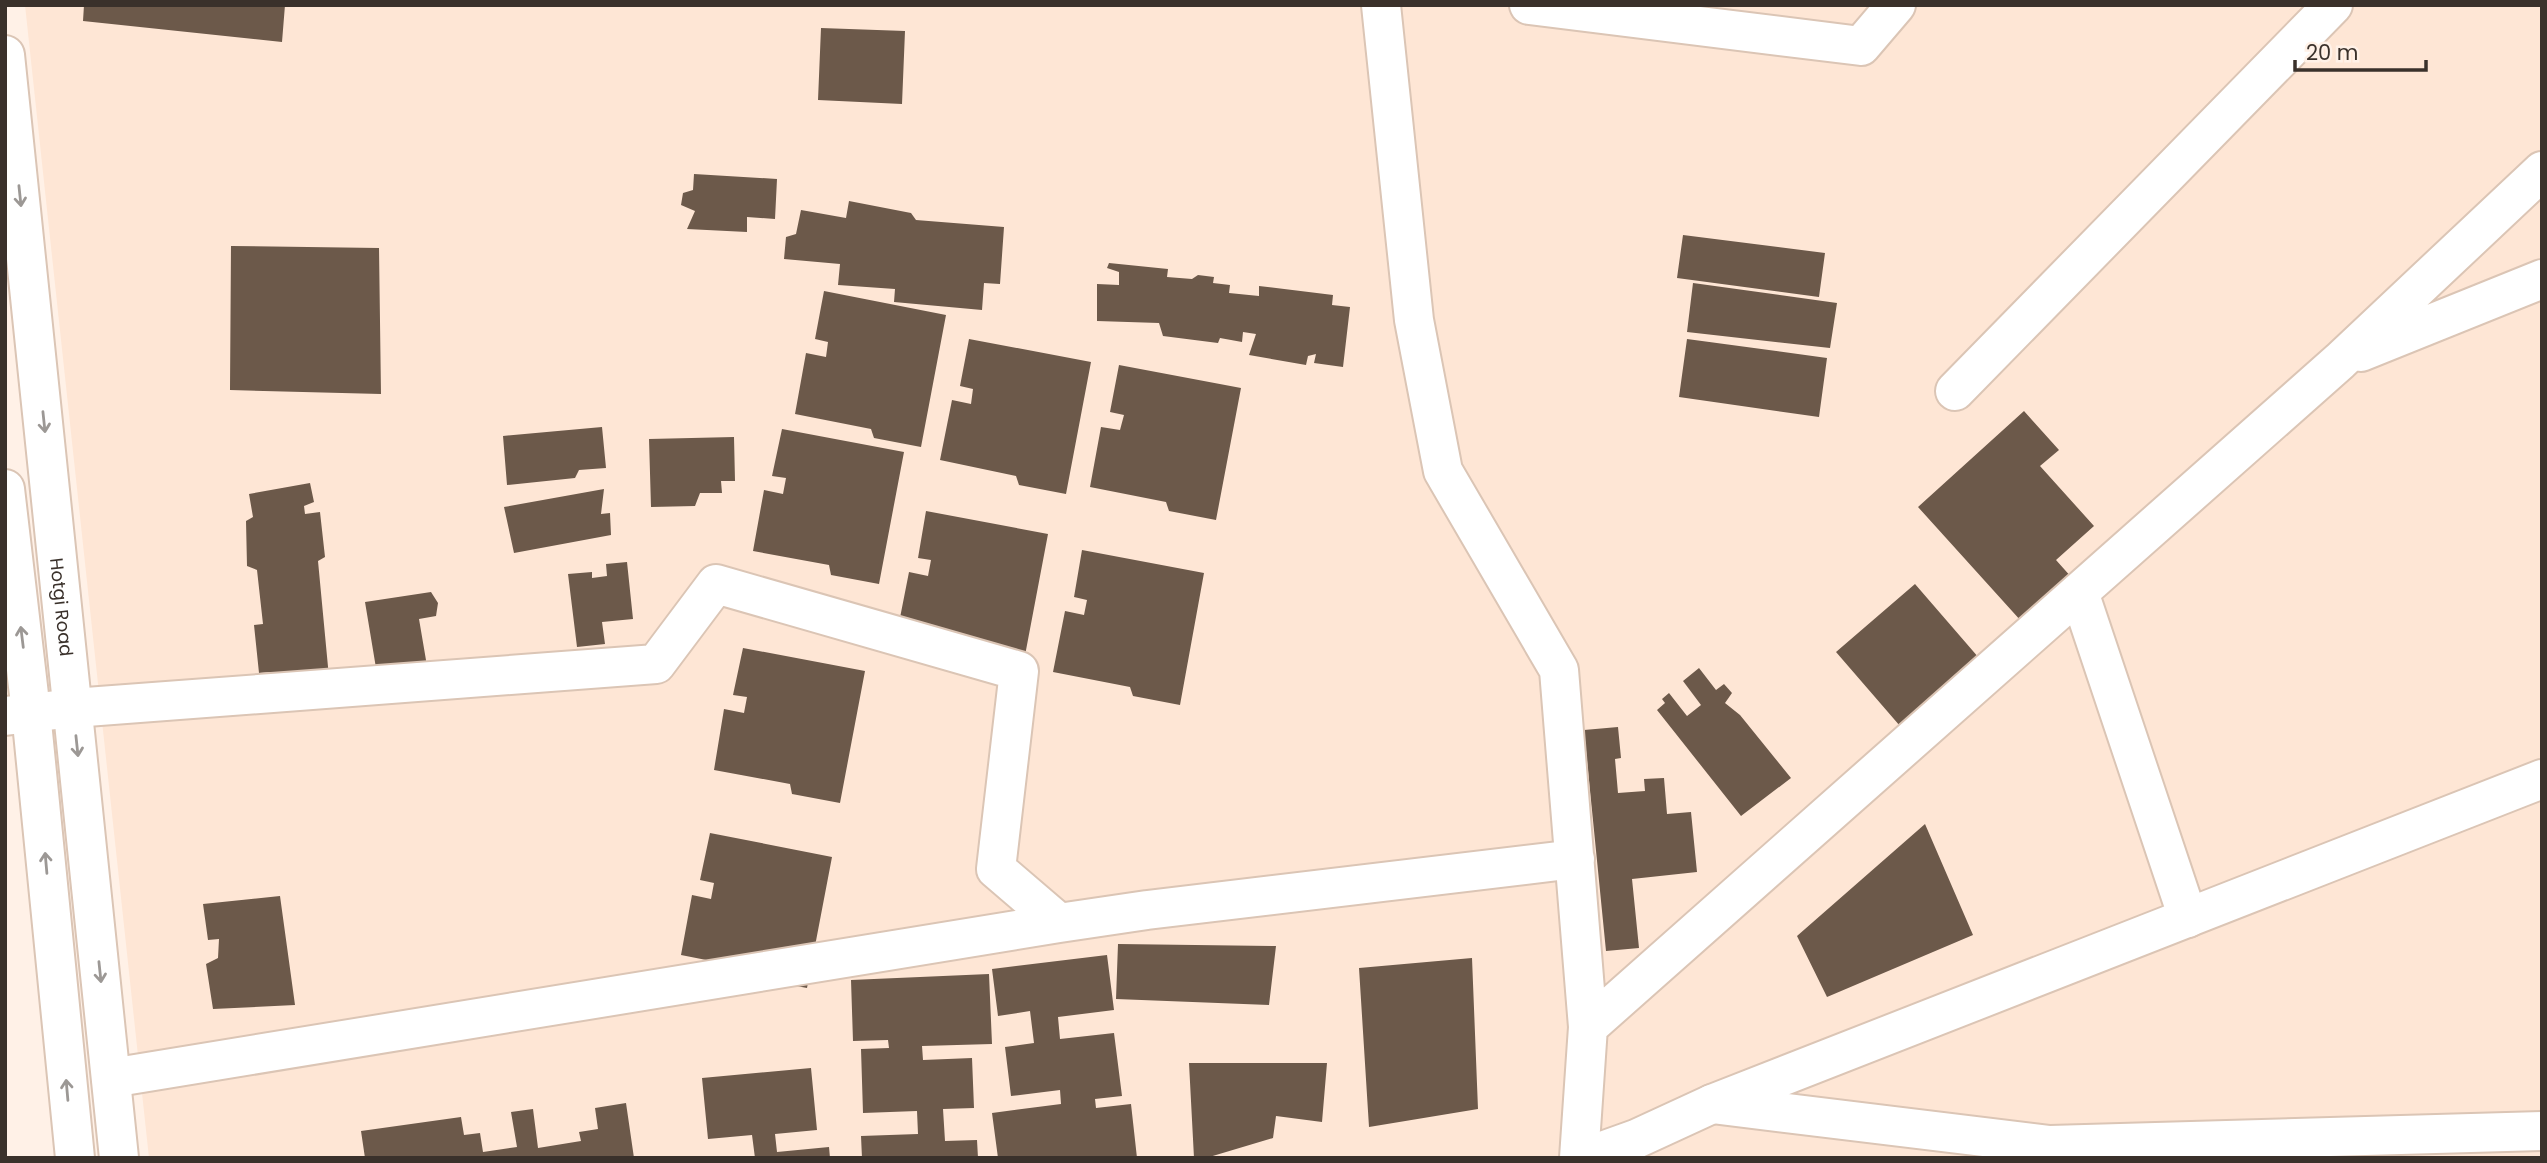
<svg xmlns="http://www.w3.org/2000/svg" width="2547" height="1163" font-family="Poppins,sans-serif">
	<rect width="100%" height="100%" fill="#fff1e7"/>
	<path fill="#fee6d5" d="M25 5H2542V1158H149Z"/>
	<path fill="#6c594a" d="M84 5H285L282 42 83 21Z
		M821 28 905 31 902 104 818 100Z
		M694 174 777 179 775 219 747 217V232L687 229 695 211 681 205 683 193 693 190Z
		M849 201 911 213 916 220 1004 227 1000 284 984 283 982 310 894 302 895 289 838 285 840 264 784 259 786 237 796 234 801 210 846 218Z
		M1683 235 1825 253 1819 297 1677 278Z
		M231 246 379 248 381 394 230 390Z
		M1109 263 1168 269 1167 277 1192 279 1198 275 1214 277 1213 283 1230 285 1229 293 1259 296V286L1333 295 1332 305 1350 307 1343 367 1314 363 1316 354 1308 356 1306 365 1249 355 1256 334 1243 332 1242 342 1220 338 1218 343 1163 336 1159 323 1097 321V284L1119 285V272L1107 268Z
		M1693 283 1837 303 1830 348 1687 332Z
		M824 291 946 315 921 447 874 438 871 429 795 414 806 353 826 357 828 342 815 339Z
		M969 339 1091 362 1066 494 1019 485 1016 476 940 460 952 400 971 404 973 389 960 386Z
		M1687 339 1827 358 1819 417 1679 397Z
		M1119 365 1241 388 1216 520 1169 511 1166 502 1090 487 1101 427 1120 430 1124 415 1110 412Z
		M2024 411 2059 450 2040 466 2094 526 2056 560 2081 588 2031 632 1918 507Z
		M602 427 606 468 579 470 575 478 507 485 503 436Z
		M782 429 904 452 879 584 831 575 829 565 753 551 764 490 783 494 786 478 772 476Z
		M734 437 735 481H721L722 493H700L695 506 651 507 649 439Z
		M310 483 314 502 304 506 305 514 320 512 325 557 318 561 330 688 273 694 270 672 259 673 254 625 263 624 257 570 247 566 246 521 253 517 249 494Z
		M604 489 601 514 610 513 611 535 514 553 504 507Z
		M926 511 1048 534 1023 666 897 633 909 572 928 576 931 560 918 558Z
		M1082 550 1204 573 1180 705 1133 696 1130 687 1053 672 1065 611 1084 615 1087 600 1074 597Z
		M627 562 633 619 602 622 605 644 577 647 568 574 592 572V578L607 576 606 564Z
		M1915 584 1979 658 1900 726 1836 652Z
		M431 592 438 603 436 616 419 619 427 666 377 674 365 602Z
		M743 648 865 671 840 803 792 794 790 784 714 770 724 709 744 713 747 697 733 695Z
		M1699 668 1716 690 1724 684 1732 693 1725 703 1740 715 1791 778 1741 816 1657 710 1665 703 1662 699 1669 693 1687 716 1701 705 1683 681Z
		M1618 727 1621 758 1615 759 1618 793 1645 791 1644 779 1664 778 1667 814 1691 812 1697 872 1632 879 1639 948 1606 951 1584 730Z
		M1925 824 1973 935 1827 997 1797 936Z
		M710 833 832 857 807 988 759 979 757 970 681 955 692 895 711 899 714 883 700 880Z
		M280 896 295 1005 213 1009 206 964 218 958 219 939 208 940 203 904Z
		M1118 944 1276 946 1269 1005 1116 999Z
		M1107 955 1114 1010 1058 1017 1060 1039 1114 1033 1122 1096 1095 1099 1096 1108 1131 1104 1137 1158H998L992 1113 1061 1104 1060 1090 1011 1096 1005 1047 1034 1043 1030 1011 998 1016 992 969Z
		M1472 958 1478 1109 1369 1127 1359 968Z
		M989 974 992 1044 922 1046 923 1060 972 1058 974 1108 943 1109 945 1141 977 1140 978 1158H862L861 1136 918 1134 917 1111 863 1113 861 1049 889 1048 888 1040 853 1041 851 980Z
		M1189 1063H1327L1322 1122 1276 1116 1273 1138 1206 1158H1194Z
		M811 1068 817 1130 775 1134 777 1152 829 1147 830 1158H755L752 1135 708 1139 702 1078Z
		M626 1103 634 1158H365L361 1131 461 1117 464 1135 480 1133 483 1152 517 1147 511 1112 533 1109 538 1148 581 1141 579 1132 598 1129 595 1108Z"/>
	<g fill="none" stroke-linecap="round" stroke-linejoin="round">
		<defs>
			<path id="minor" d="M1381 5 1414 320 1443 471 1559 670 1588 1027 1579 1158
				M1529 5 1861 46 1896 5
				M2361 352 2542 279
				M1955 391 2333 5
				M2079 592 2188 918
				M5 716 73 708 656 664 716 584 1019 671 996 869 1059 923
				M1588 1027 2340 361 2542 171
				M111 1078 1059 923 1147 910 1575 859
				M1712 1104 2050 1145 2542 1131"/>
			<path id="tertiary" d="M1583 1158 1636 1139 1712 1104 2542 779"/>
			<g id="secondary">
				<path id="s1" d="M5 55 119 1158"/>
				<path d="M5 489 31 712 75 1158"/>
			</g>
		</defs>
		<use href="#minor" stroke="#dbc5b5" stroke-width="42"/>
		<use href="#tertiary" stroke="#dbc5b5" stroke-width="42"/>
		<use href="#secondary" stroke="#dbc5b5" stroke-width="42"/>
		<use href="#minor" stroke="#fff" stroke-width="38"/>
		<use href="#tertiary" stroke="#fff" stroke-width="38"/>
		<use href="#secondary" stroke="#fff" stroke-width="38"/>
	</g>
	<defs><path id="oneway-shaft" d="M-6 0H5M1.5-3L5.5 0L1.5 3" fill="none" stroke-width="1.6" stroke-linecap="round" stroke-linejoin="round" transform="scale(1.75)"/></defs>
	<g stroke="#9c9895">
		<use href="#oneway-shaft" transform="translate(20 196) rotate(84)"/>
		<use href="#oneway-shaft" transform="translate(44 422) rotate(84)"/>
		<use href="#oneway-shaft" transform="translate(22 637) rotate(-97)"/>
		<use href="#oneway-shaft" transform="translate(77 746) rotate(84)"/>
		<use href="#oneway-shaft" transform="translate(46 863) rotate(-95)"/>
		<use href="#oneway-shaft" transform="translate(100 972) rotate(84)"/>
		<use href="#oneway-shaft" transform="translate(67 1090) rotate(-95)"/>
	</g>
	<g text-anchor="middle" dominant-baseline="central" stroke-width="7" stroke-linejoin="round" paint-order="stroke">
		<g font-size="18" fill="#3a312b" stroke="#fff1e7">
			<text stroke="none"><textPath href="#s1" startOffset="555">Hotgi Road</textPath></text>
		</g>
	</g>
	<rect width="2547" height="1163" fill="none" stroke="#3a312b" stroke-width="14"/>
	<path d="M2295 60v10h131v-10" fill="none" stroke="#3a312b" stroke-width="3.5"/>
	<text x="2306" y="60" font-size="21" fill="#3a312b" stroke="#fff1e7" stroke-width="5" paint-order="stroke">20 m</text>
</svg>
